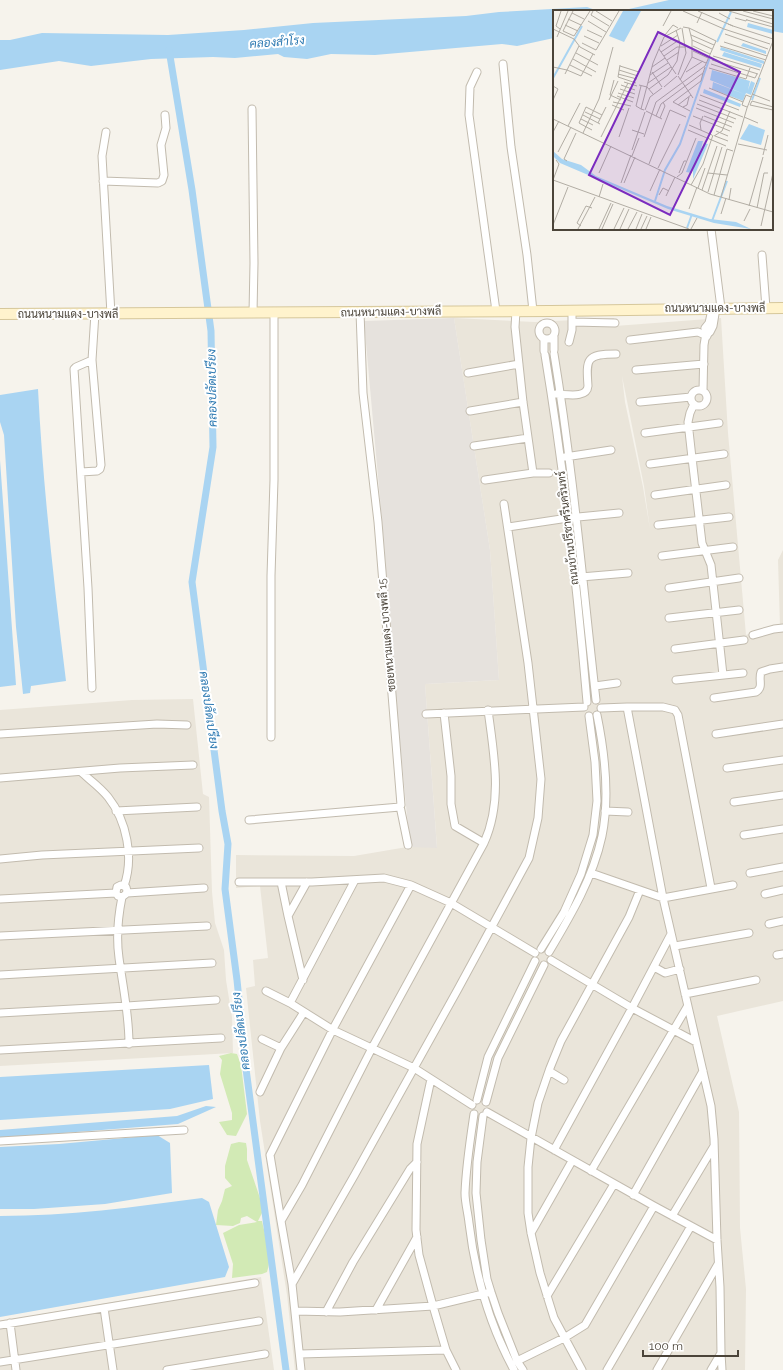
<svg xmlns="http://www.w3.org/2000/svg" width="783" height="1370" font-family="Raleway,Sarabun,sans-serif">
	<rect width="100%" height="100%" fill="#f6f3ec"/>
	<path fill="#eae5da" fill-rule="evenodd" d="M454 318 535 322 614 318 615 326 721 318 728 433 746 635 756 631 780 627 778 560 783 550V1001L717 1016 739 1112 740 1228 746 1289 745 1370H295L287 1295 260 1121 246 988 255 986 253 960 268 958 260 886 236 888V855L354 856 407 847H437L425 684 499 680 490 550ZM622 376 644 486 650 529 643 487 625 402Z
		M193 699 203 794 209 797 212 892 215 923 224 950 226 980 232 1017 233 1053 0 1066V710L132 700Z
		M261 1277 274 1370H0V1321Z"/>
	<path fill="#e6e2dd" d="M454 318 490 550 499 680 425 684 437 848 410 847 395 690 384 543 364 321Z"/>
	<path fill="#d2eab5" d="M231 1053 237 1054 241 1065 247 1114 236 1136 227 1135 219 1122 232 1120V1113L220 1074 222 1060 219 1056Z
		M239 1142 246 1143 247 1149V1160L261 1201 262 1213 258 1221H262C265 1237 273 1255 267 1272L262 1274 232 1278 233 1264 223 1233 239 1225 257 1222 247 1216 241 1218 240 1223 233 1226 216 1225 218 1210 222 1201 225 1189 232 1186 225 1178V1166L231 1144Z"/>
	<path fill="#a9d4f2" d="M669 0H783V33L772 31V11H620Z
		M587 7 598 11H554V38L517 46 502 44 375 55 331 54 307 59 284 57 278 54 235 58 213 57 151 59 91 66 59 61 0 70V40H10L42 33 168 35 244 30 313 23 466 16 499 12Z
		M38 389C43 487 54 584 66 681L31 686 30 693 23 694 16 627 4 435 0 422V395Z
		M0 460 16 685 0 687Z
		M209 1065 213 1099 170 1109 0 1120V1077Z
		M206 1106 216 1107 178 1124 0 1138V1130L177 1116Z
		M157 1135 170 1143 172 1193 105 1204 34 1209H0V1147L59 1144Z
		M202 1198 209 1202 229 1267 225 1277 0 1317V1216C68 1216 135 1207 202 1198Z"/>
	<g fill="none" stroke-linecap="round" stroke-linejoin="round">
		<path stroke="#a9d4f2" stroke-width="7" d="M169 50 192 190 211 331 213 447 192 582 222 811 228 844 225 889 237 980 246 1069 286 1370"/>
		<defs>
			<path id="minor" d="M503 64 511 147 527 255 533 311
				M477 72 470 87 469 115 496 311
				M252 109 254 263 253 313
				M106 132 102 156 111 314
				M103 181 158 183 162 181 164 175 161 145 166 128 165 115
				M711 229 721 308
				M762 255 766 308
				M516 311 515 327 523 402 533 473
				M573 322 615 323
				M539 331a8 8 0 1 1 16 0a8 8 0 1 1-16 0Z
				M705 328 709 323 711 314
				M710 332 713 326 716 308
				M554 337V350
				M544 339V351
				M630 340 698 332 707 336
				M569 342 572 330V311
				M554 354C573 469 583 585 596 700
				M545 355C564 470 577 586 587 702
				M636 370 704 364
				M468 373 519 364
				M691 398a8 8 0 1 1 16 0a8 8 0 1 1-16 0Z
				M703 391 704 345 705 339 708 334
				M556 394C566 394 587 399 588 386 586 359 586 354 616 354
				M640 402 691 397
				M694 404 690 413 688 422 692 458 702 543 711 565 723 675
				M470 411 523 402
				M645 433 719 423
				M474 446 528 438
				M565 457 611 450
				M650 464 724 454
				M81 472 97 471 100 469 101 465 92 360
				M485 480 533 473H549
				M655 495 726 485
				M658 525 729 517
				M508 527 568 518 619 513
				M662 556 733 547
				M581 577 628 573
				M669 588 739 578
				M669 618 739 610
				M753 635 774 629 783 628
				M675 649 744 640
				M676 680 743 673
				M595 686 617 683
				M92 688 88 588 74 369 76 367 92 360 95 313
				M714 698 756 692C764 687 758 680 761 672L770 669 783 667
				M627 707H663L675 710 678 715 711 888
				M601 708 627 707 663 898 711 1106 714 1139 717 1240 720 1287 721 1353 711 1370
				M444 713 451 776V804L455 826 484 843
				M426 714 584 707
				M0 734 157 724 187 725
				M716 734 783 724
				M271 737V576L274 480V312
				M727 768 783 760
				M81 772C90 780 101 788 108 797 127 821 134 858 124 886
				M0 778 120 768 193 765
				M734 802 783 795
				M400 806 408 845
				M116 811 197 807
				M605 811 628 812
				M249 820 400 807 401 805 378 522 363 393 360 312
				M744 835 783 829
				M0 859 42 855 199 848
				M591 873 663 898 733 885
				M750 873 783 867
				M239 882H312L384 878 411 885 334 1027 270 1155 281 1221
				M281 882 288 916
				M411 885 451 903 535 953
				M127 893 204 888
				M765 894 783 890
				M122 897 118 896 116 893 117 887 121 885 126 887 127 891 126 894 122 897C118 917 116 937 119 958 123 988 129 1014 129 1044
				M0 899 116 893
				M769 924 783 921
				M0 936 207 926
				M675 946 749 933
				M541 949 564 912 581 874 593 835 597 801 595 762 589 716
				M549 952C571 915 593 878 602 836 610 797 605 754 597 715
				M777 955 783 954
				M551 960 632 1008 696 1042
				M654 967 665 973 680 969
				M0 975 212 963
				M303 980 288 916 307 882
				M266 991 290 1003 355 880
				M685 994 756 980
				M290 1003 333 1030 414 1068 472 1105
				M0 1013 127 1006 216 1000
				M262 1039 281 1048
				M0 1050 221 1038
				M549 1071 564 1080
				M431 1079 417 1144 416 1230 419 1255 433 1306 446 1350 456 1370
				M260 1092 281 1048 304 1012
				M477 1100 488 1057 535 961
				M486 1102 498 1058 544 965
				M487 1112 654 1206 717 1240
				M474 1114C470 1141 466 1166 465 1193 465 1203 468 1213 469 1223 475 1274 489 1324 514 1370
				M483 1116 477 1162 476 1193 481 1240 487 1279 491 1292 498 1313 517 1361 523 1370
				M0 1141 184 1130
				M554 1150 632 1008 671 934
				M591 1171 687 1007
				M633 1195 703 1071
				M672 1216 714 1146
				M531 1233 572 1161
				M292 1284 281 1221 302 1185 372 1048 484 843C503 801 494 755 488 710
				M547 1296 614 1184
				M104 1308 113 1370
				M376 1310 417 1237
				M295 1311 340 1312 433 1306 487 1293
				M326 1312 353 1262 410 1169 417 1162
				M10 1323 16 1370
				M0 1325 255 1283
				M721 1353 722 1370
				M300 1354 446 1350
				M517 1361 564 1338 585 1325 654 1206
				M0 1362 259 1321
				M167 1370 265 1354
				M301 1370 292 1284 354 1176 414 1068 458 989 529 858 538 818 541 779 528 663 504 504
				M582 1370 554 1318 540 1273 531 1233 528 1213V1167L531 1138 538 1103 550 1068 561 1041 629 917 640 890
				M607 1370 691 1226
				M657 1370 718 1264"/>
			<path id="secondary" d="M0 314 551 311 783 308"/>
		</defs>
		<use href="#minor" stroke="#c2bbae" stroke-width="9"/>
		<use href="#secondary" stroke="#d6c79b" stroke-width="12"/>
		<use href="#minor" stroke="#fff" stroke-width="7"/>
		<use href="#secondary" stroke="#fff3cd" stroke-width="10"/>
	</g>
	<g text-anchor="middle" dominant-baseline="central" stroke-width="4" stroke-linejoin="round" paint-order="stroke">
		<g font-size="11" fill="#4b4439" stroke="#fff">
			<text x="715" y="308">ถนนหนามแดง-บางพลี</text>
			<text transform="translate(391 312) rotate(-1)">ถนนหนามแดง-บางพลี</text>
			<text x="68" y="314">ถนนหนามแดง-บางพลี</text>
			<text transform="translate(568 528) rotate(-97)">ถนนบ้านปรีชาศรีนครินทร์</text>
			<text transform="translate(387 635) rotate(-95)">ซอยหนามแดง-บางพลี 15</text>
		</g>
		<g font-size="12" font-style="italic" fill="#2e7ab2" stroke="#fff">
			<text transform="translate(277 42) rotate(-4)">คลองสำโรง</text>
			<text transform="translate(212 388) rotate(-91)">คลองปลัดเปรียง</text>
			<text transform="translate(209 710) rotate(82)">คลองปลัดเปรียง</text>
			<text transform="translate(241 1031) rotate(-97)">คลองปลัดเปรียง</text>
		</g>
	</g>
	<g transform="translate(553 10)">
		<rect width="220" height="220" fill="#f6f3ec"/>
		<path d="M70 1H88L71 32 56 26ZM195 13 220 20V24L194 17ZM190 33 213 41V44L188 36ZM168 37 211 51V54L167 40ZM171 42 209 54 208 58 169 46ZM159 60 197 71 195 80 198 71 202 73 198 85 193 83 190 91 159 79 160 72 191 84 157 70ZM151 79 188 94 187 97 150 83ZM196 114 212 120 208 135 187 129ZM145 131H150L148 139 151 133 155 134 140 169V160L146 144 139 159V163L133 162ZM0 141 9 149 28 155 43 166 114 196 157 209 183 212 198 219 161 213 115 199 7 153 0 146Z" fill="#a9d4f2"/>
		<path fill="none" stroke="#a9d4f2" stroke-width="2" d="M164 32 178 2M0 68 29 16M199 90 207 68M102 191 112 160 127 134 157 47M159 211 174 171M134 218 139 204"/>
		<path fill="none" stroke="#b2ada4" stroke-width="1" d="M20 1 10 21 21 26 37 1M40 1 38 5 56 16M43 1 59 11M130 1 171 19 217 34M145 1 180 16 175 14M176 1 220 14M190 1 220 9M200 1 220 6M19 3 31 9M166 3 177 9M182 8 193 11 194 9M15 9 28 15M194 10 220 17M35 11 53 22M144 13 149 2M12 15 25 21M110 16 118 1M180 16 220 29M0 19 21 29 27 37 42 45M7 19 3 16 8 1M34 20 49 27M172 24 215 39M112 25 120 15 125 18M138 25 161 35M31 26 46 33M4 27 15 1M139 30 159 39M171 32 214 46M29 33 43 40 66 1M108 36 125 25M140 36 157 44M167 36 213 50M106 39 123 64M140 41 155 48M108 42 126 30M23 43 45 55M111 46 124 37H133M160 46 207 60M139 47 153 53M20 49 43 62M114 50 126 42M159 50 205 64M158 54 202 68 204 64M17 55 39 66M67 55 65 67 83 73M67 56 86 62M0 57 14 60M99 57 112 48M156 58 193 69 197 58M14 60 28 66 40 44M66 60 85 66M99 62 109 77M133 62 150 51M12 64 26 36M65 64 84 69M97 65 115 53M125 65 133 43 129 18M125 66 138 85M61 70 57 85 68 90M127 70 139 47V30L136 18M71 72 84 76M95 73 118 57M68 75 82 80M86 75 94 77 100 84M0 76 5 79 0 90M111 77 124 66M156 78 190 92 189 95 194 97M67 79 82 84M96 79 115 65 124 51 127 33 123 20M65 83 81 88M199 84 217 91M147 85 186 100M64 86 80 92M56 90 65 71M146 90 190 107M60 92 78 96M190 92 193 85 198 87M144 94 183 109M59 95 71 100M125 95 138 85 140 88M33 97 26 113 39 120M33 97 49 105M130 97 134 95 136 87M220 97 199 91 197 95 220 100M143 98 181 113M88 99 83 96 88 76M91 100 88 99 100 53 108 34 111 27 128 18M92 100 97 87 109 78M93 101 109 109M137 101 120 92 148 71 150 63M32 102 47 109M30 105 47 114M103 106 108 94 150 63 152 57M140 106 177 121M151 106 179 117M191 107 205 113M107 108 112 96 110 92M0 109 157 184 220 202M28 109 40 115M45 113 53 97M136 115 159 125M15 116 27 93M79 120 91 124M135 120 173 136M148 120 147 113 150 106M163 121 175 126M0 122 6 111M30 123 46 89 60 37M161 126 169 121 177 101M162 126 175 131M48 127 75 73M66 127 76 98M91 127 103 92 152 56 163 31 136 18 130 17M185 134 214 140M79 140 92 102M5 142 18 117M210 145 215 125M79 146 86 128M14 151 11 149 23 123M96 154 117 100 133 107M105 158 127 114M46 163 58 136M126 163 131 151H133M155 163 174 165M124 167 129 163 143 128M0 170 6 154 3 150M0 170 136 219M68 173 78 145M71 173 82 147M138 175 150 154 160 125M145 178 152 158M149 180 164 136M97 181 107 159M155 182 169 137M106 185 110 178 116 181M161 185 174 139 180 141M113 186 122 167M46 187 50 174M168 187 194 98 220 31M176 190 178 178M196 196 210 147M204 198 211 163H215M136 199 144 177M168 204 173 188M191 211 197 199M0 215 15 177M28 216 24 213 33 196 39 198M208 216 220 163M25 219 42 187M46 219 58 193M49 219 60 194M61 219 71 198M67 219 76 199M75 219 84 202M83 219 89 204M88 219 94 206M93 219 98 207M138 219 144 208"/>
		<path fill="#7b2cbf" fill-opacity="0.15" stroke="#7b2cbf" stroke-width="2" d="M105 22 187 62 117 205 36 165Z"/>
		<rect width="220" height="220" fill="none" stroke="#4b4439" stroke-width="2"/>
	</g>
	<path d="M643 1350v6h95v-6" fill="none" stroke="#4b4439" stroke-width="2"/>
	<text x="649" y="1350" font-size="12" fill="#4b4439" stroke="#ffffff" stroke-width="3" paint-order="stroke">100 m</text>
</svg>
